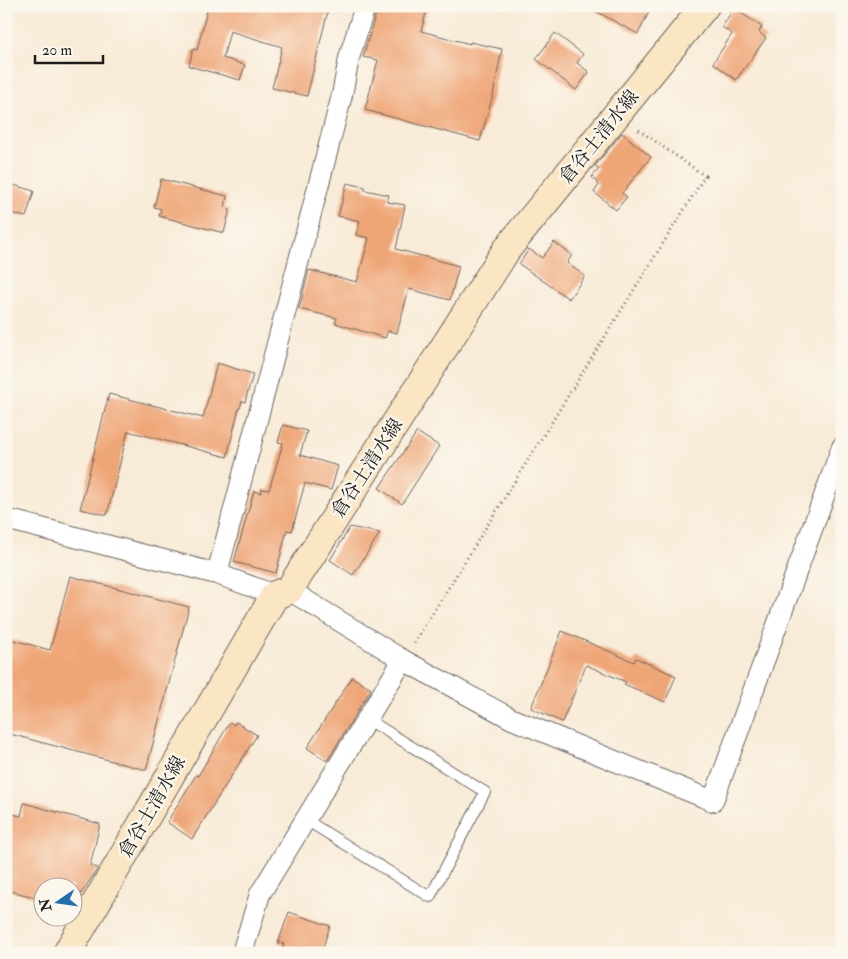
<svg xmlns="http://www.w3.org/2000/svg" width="848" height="959" font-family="'IM FELL Double Pica','Noto Serif JP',serif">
	<rect width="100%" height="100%" fill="#fbf7ec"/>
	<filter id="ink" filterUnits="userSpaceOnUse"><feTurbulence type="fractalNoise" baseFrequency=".02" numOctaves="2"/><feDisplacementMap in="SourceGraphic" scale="10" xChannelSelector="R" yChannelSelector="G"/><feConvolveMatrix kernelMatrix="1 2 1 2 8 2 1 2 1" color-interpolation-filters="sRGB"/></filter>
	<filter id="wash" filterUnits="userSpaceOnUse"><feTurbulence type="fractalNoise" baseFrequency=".0096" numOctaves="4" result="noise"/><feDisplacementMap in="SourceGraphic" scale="20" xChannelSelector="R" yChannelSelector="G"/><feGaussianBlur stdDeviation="1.12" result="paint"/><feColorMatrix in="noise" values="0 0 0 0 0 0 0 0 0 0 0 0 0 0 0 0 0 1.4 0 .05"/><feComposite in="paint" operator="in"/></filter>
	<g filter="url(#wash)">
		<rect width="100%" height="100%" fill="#f8ebd7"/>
		<g id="blocks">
			<path fill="#efa677" d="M208 6H329L307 96 272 88 282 47 230 31 223 58 245 65 240 80 189 66 193 49 197 50Z
				M378 6H428L421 31 470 44V42L502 49 493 95 480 141 365 110 378 60 363 57Z
				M586 6H652L638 34Z
				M734 8 762 27 759 32 766 38 736 80 713 63 732 34 722 27Z
				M555 33 583 54 577 63 589 72 576 90 536 59Z
				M622 133 651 157 622 193 627 197 616 210 594 192 599 185 592 177 599 169 595 166Z
				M161 179 227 196 225 208 230 209 224 233 159 216 161 209 154 207Z
				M6 183 34 191 26 217 6 212Z
				M347 183 365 187V190L389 195 387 202 405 205 396 249 459 266 450 300 409 289 397 333 388 331 385 338 335 323 337 318 299 309 309 270 357 282 369 238 356 235 360 221 338 216Z
				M554 242 572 255 567 263 585 276 569 299 519 264 529 249 542 258Z
				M217 363 253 374 245 402 242 401 240 408H239L227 457 128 431 107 515 80 509 109 394 203 418Z
				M283 425 307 431 300 455 338 466 331 490 305 483 292 531 287 530 276 573 234 562 254 491 261 493 262 489 269 490 283 443 278 442Z
				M417 432 439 446 402 504 379 488Z
				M350 527 380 533 353 575 330 560Z
				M70 576 189 607 146 770 6 733V638L50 650Z
				M562 631 634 662 636 658 676 676 665 702 624 684 626 682 586 665 562 722 531 708Z
				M352 677 371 689 327 761 307 748Z
				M230 722 234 725 236 722 257 735 192 839 167 822 196 775 198 776Z
				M24 803 100 824 90 866 98 868 72 908V886H40L39 894 36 893 35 897 9 891 10 888 6 886V834L12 814 21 816Z
				M289 912 330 926 321 953H281L284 944 278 943Z"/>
		</g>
	</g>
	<g filter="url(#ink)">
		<use href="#blocks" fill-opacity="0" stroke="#69645d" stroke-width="1"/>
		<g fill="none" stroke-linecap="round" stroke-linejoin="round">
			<defs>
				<path id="lane" d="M306 820 430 897 485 792 367 719"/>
				<path id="street" d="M6 519 217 574 275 595
					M217 574 342 95 349 58 365 6
					M289 590 403 660 512 719 713 801 842 447
					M242 953 260 894 403 660"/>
				<path id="secondary" d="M67 953 275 595 289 590 507 249 705 6"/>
			</defs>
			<use href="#lane" stroke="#69645d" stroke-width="12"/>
			<use href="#street" stroke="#69645d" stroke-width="22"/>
			<use href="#secondary" stroke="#69645d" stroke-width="30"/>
			<path stroke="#69645d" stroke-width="3" stroke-dasharray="1 4" stroke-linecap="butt" d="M414 643 705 176 636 128"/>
			<use href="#lane" stroke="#fff" stroke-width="10"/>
			<use href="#street" stroke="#fff" stroke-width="20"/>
			<use href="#secondary" stroke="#fbe6c4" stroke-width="28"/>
		</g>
	</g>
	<g text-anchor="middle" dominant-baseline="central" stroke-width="4.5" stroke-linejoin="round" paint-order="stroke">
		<g font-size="19" fill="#1c1c1c" stroke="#fbf7ec">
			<text transform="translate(599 137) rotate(-51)">倉谷土清水線</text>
			<text transform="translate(367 468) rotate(-57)">倉谷土清水線</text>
			<text transform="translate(152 807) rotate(-60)">倉谷土清水線</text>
		</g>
	</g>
	<rect width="848" height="959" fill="none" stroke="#fbf7ec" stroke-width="25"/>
	<g transform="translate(58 902) rotate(257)"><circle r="24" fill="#fbf7ec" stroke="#a29f99"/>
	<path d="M0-4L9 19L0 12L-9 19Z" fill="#1f6fb2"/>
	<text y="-8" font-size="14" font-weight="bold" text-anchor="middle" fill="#1c1c1c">N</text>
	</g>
	<path d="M35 55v8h68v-8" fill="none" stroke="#1c1c1c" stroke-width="2.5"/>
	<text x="42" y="55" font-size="15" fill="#1c1c1c" stroke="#fbf7ec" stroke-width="4" paint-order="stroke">20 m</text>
</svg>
